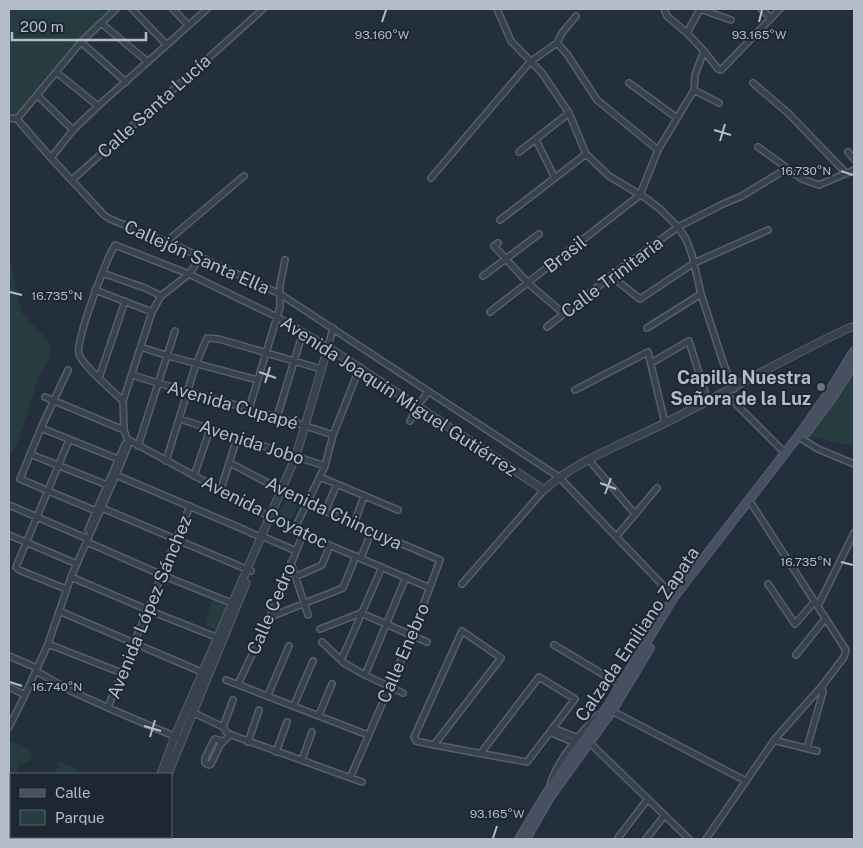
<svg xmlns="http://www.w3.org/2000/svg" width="863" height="848" font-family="'Public Sans',sans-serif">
	<rect width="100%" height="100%" fill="#242f3e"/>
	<path fill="#263c3f" d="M9 9H114L55 69 9 124Z
		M9 257 22 313 50 343V357L39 377 19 439 9 458Z
		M850 376 854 378V446L810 437Z
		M287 496 299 503 290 522 277 516Z
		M212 599 227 606 216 630 205 626Z
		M9 741 22 745 32 752 31 760 19 764 16 774H11V792L9 791Z
		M58 761 87 774 56 773Z"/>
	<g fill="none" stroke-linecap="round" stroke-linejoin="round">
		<defs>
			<path id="minor" d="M132 9 167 45
				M173 9 188 25
				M497 9 511 41 542 73 569 113 586 154 609 176 647 199 660 209 678 227 686 239 692 255 701 294 723 362 734 389
				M700 9 731 20
				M761 9 771 18
				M101 23 148 62
				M687 33 700 9
				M81 42 126 82
				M557 43 567 54 597 100 658 150
				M704 51 718 69 721 70 780 9
				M56 72 98 106
				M629 83 677 118
				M753 83 788 113 846 173
				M694 90 719 103
				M37 95 73 130
				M9 118 17 119
				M17 119 51 158 104 215 110 219 181 248 280 294 559 477 674 597
				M17 119 81 42 116 9
				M536 140 555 178
				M758 147 802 179 819 185 854 170
				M519 152 569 113
				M848 152 854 159
				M51 158 73 130 98 106 207 9
				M431 178 530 62 557 43 562 33 576 16
				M72 180 263 9
				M500 220 586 154
				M166 242 244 176
				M498 243 494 246 528 283 564 314
				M201 257 189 274 161 296 152 312 123 401 124 430 127 439 294 530 430 588
				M102 273 145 288 161 296
				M483 276 539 234
				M611 276 640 299 694 263 768 230
				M95 290 152 312
				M490 312 640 195 658 150 694 90 695 75 704 51 687 33 667 16 664 9
				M547 327 620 269 678 227 723 204 742 196 786 169
				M647 328 701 294
				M141 347 168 356 257 380
				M651 363 689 341 708 402
				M68 370 41 428 20 479 96 511
				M132 375C199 396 267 412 333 435
				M99 378 125 301
				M575 390 648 352 665 423
				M725 393 785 453
				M45 397 124 430
				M123 401C113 391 82 365 79 354 75 341 107 258 115 245L189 274 277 317 328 347 333 328
				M249 409 280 307V285L285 260
				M277 417 303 332
				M180 419 325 466
				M410 421 418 405 428 392
				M41 428 118 459
				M802 439 818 449 854 464
				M138 446 175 331
				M30 454 107 485
				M589 460 635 514
				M166 461 196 364 207 338 219 339 321 369
				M230 463 306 503 440 560 412 635 350 778
				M116 475 245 530 253 534 264 537 296 551
				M194 476 210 429
				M320 477 398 510
				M221 489 237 438
				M9 505 88 539
				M102 508 251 571
				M325 512 337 484
				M354 524 364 496
				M88 530 125 444
				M294 530 325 466 333 435 360 367
				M9 535 77 564
				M616 537 657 488
				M87 542 162 575 234 604
				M361 558 371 532
				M291 563 308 615
				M71 577 148 610 221 639
				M295 577 322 565 330 545
				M462 584 544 490
				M768 584 795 624 815 601
				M66 589 19 570 16 567 69 440
				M818 606 854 533
				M59 611 204 673
				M270 617 343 588 356 556
				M320 629 361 613 427 642
				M322 642 344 663 365 675 403 693
				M48 644 122 673
				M554 645 621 685
				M796 655 825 619
				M9 656 37 668
				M343 656 382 567
				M36 671 71 691 113 710 181 739
				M365 675 406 577
				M226 680 368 735
				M238 684 270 617 303 534
				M9 687 25 695
				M268 695 289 646
				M294 705 313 661
				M108 707 190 506
				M612 711 746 781
				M192 712 223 727 227 733 237 737 362 782
				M319 715 332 684
				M9 727 25 695 48 644 71 577 116 475 130 441
				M223 727 233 700
				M553 728 578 738
				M550 732 575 743
				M775 739 777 741 817 751
				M222 741 215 739 214 740 205 758V763L209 765 211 764 220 745 230 735
				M248 742 259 710
				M590 743 689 839
				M434 745 501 658 462 631 414 737 416 741C453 749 490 755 527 762L575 699 539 677 481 753
				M807 748 823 692 822 686
				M276 752 287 722
				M302 760 312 732
				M550 786C555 763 582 731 598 715
				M9 814 11 815
				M13 837 19 839
				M67 837 73 839
				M618 838 647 800
				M646 839 664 816
				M706 839 775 739 822 686 844 657 846 650 751 503"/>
			<path id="tertiary" d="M161 774 175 736 296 456 328 347 544 490C578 459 626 443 667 422 729 391 788 356 851 327H854
				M168 774 246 583
				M142 839 143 837"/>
			<path id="secondary" d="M806 433 832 398 854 364
				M519 839 546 794 609 704 674 597 799 435 827 395 854 351
				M526 839 550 797 612 711 650 648"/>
		</defs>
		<use href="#minor" stroke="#565f6c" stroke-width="8"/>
		<use href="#tertiary" stroke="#565f6c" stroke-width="9"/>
		<use href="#secondary" stroke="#565f6c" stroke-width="10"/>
		<use href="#minor" stroke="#38414e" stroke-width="5"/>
		<use href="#tertiary" stroke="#38414e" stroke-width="7"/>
		<use href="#secondary" stroke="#465061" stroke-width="8"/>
	</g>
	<path fill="none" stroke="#b4bcc9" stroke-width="2" d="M382 22 386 10M759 22 762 10M714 130 731 135M720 141 725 124M841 171 853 175M10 292 22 295M259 372 276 378M265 383 270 367M600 483 616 489M605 494 611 478M841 562 853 565M10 682 22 686M144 726 161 731M150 737 155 720M493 838 497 826"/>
	<circle fill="#6b7280" stroke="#1d2633" stroke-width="2" cx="821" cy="387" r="5"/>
	<g text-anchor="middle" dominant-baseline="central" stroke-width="4" stroke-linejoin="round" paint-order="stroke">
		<g font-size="18" fill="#b4bcc9" stroke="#1d2633">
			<text transform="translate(154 106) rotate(-42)">Calle Santa Lucía</text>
			<text transform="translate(565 254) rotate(-38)">Brasil</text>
			<text transform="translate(197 257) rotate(24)">Callejón Santa Ella</text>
			<text transform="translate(612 277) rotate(-37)">Calle Trinitaria</text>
			<text transform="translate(399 396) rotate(33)">Avenida Joaquín Miguel Gutiérrez</text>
			<text transform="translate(233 405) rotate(16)">Avenida Cupapé</text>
			<text transform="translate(252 442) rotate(18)">Avenida Jobo</text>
			<text transform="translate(265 512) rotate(27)">Avenida Coyatoc</text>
			<text transform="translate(334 513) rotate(25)">Avenida Chincuya</text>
			<text transform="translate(149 607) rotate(-68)">Avenida López Sánchez</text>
			<text transform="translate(271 609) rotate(-67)">Calle Cedro</text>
			<text transform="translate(637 634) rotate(-56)">Calzada Emiliano Zapata</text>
			<text transform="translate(403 653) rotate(-67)">Calle Enebro</text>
		</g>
		<g font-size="18" font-weight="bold" fill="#b4bcc9" stroke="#1d2633" text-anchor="end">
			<text x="811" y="377">Capilla Nuestra<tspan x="811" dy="21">Señora de la Luz</tspan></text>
		</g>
	</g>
	<g font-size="12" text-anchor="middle" fill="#b4bcc9" stroke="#1d2633" stroke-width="4" stroke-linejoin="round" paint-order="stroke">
		<text x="382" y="39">93.160°W</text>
		<text x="759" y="39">93.165°W</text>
		<text x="806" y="175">16.730°N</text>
		<text x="57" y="300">16.735°N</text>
		<text x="806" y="566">16.735°N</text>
		<text x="57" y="691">16.740°N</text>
		<text x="497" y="818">93.165°W</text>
	</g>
	<rect width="863" height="848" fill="none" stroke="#b4bcc9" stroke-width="20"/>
	<rect x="10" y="773" width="162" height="65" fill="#1d2633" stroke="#59626f"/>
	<rect x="20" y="789" width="25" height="8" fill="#465061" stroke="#59626f"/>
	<text x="55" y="798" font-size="15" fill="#b4bcc9">Calle</text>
	<rect x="20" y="810" width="25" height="15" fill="#263c3f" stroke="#59626f"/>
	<text x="55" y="823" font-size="15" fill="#b4bcc9">Parque</text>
	<path d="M12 32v8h134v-8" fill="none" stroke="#b4bcc9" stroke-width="2.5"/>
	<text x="20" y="32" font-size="15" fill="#b4bcc9" stroke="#1d2633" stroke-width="4" paint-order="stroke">200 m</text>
</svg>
